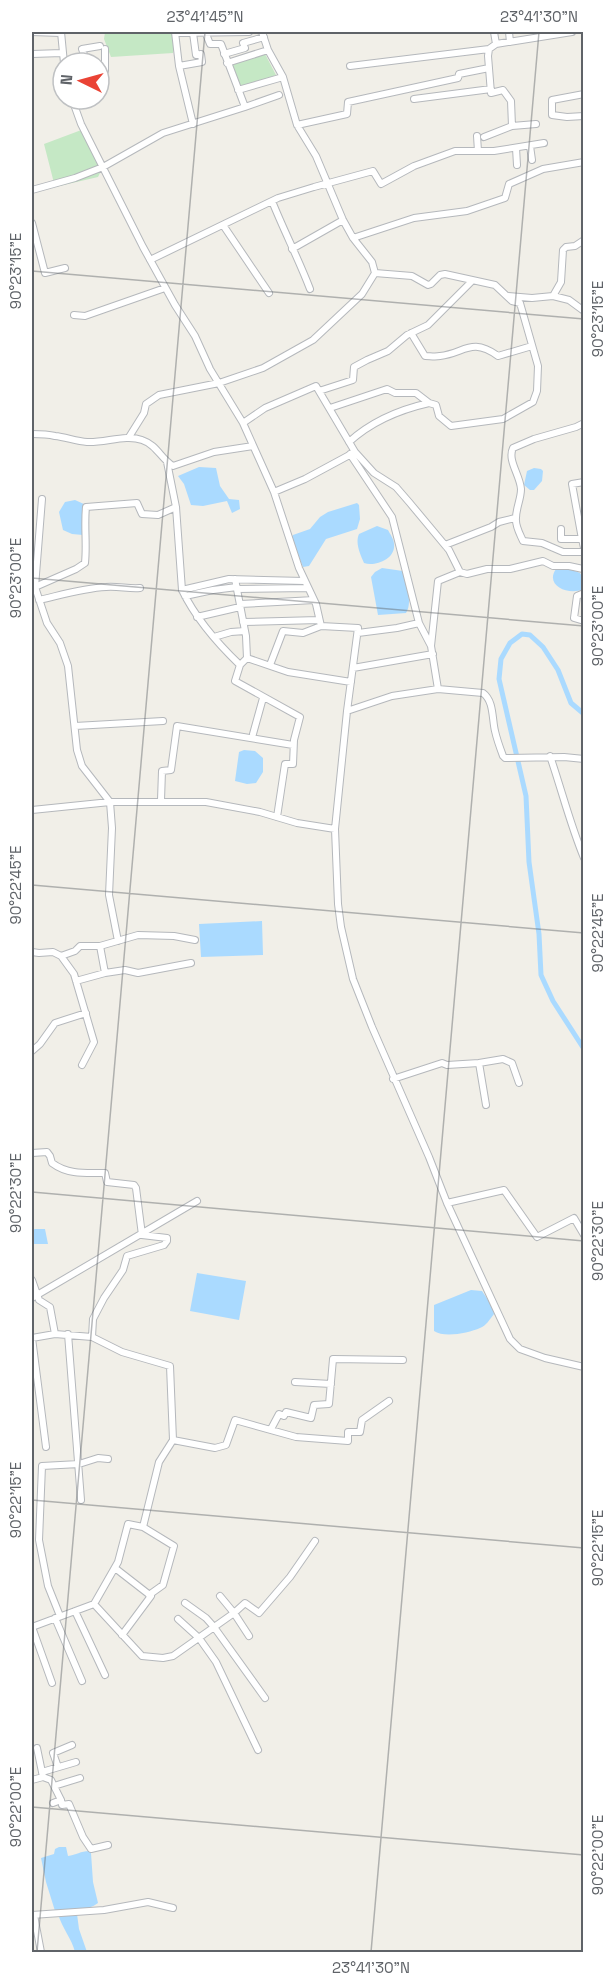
<svg xmlns="http://www.w3.org/2000/svg" width="615" height="1984" font-family="'Space Grotesk',sans-serif">
	<rect width="100%" height="100%" fill="#f1efe8"/>
	<path fill="#c5e8c5" d="M105 32H173L176 40 173 53 111 57 104 39Z
		M264 52 276 75 238 90 228 63Z
		M84 129 103 167 98 177 55 187 44 144Z"/>
	<path fill="#aadaff" d="M199 467 216 468 220 486 229 499 239 500 240 509 232 513 227 501 203 506 191 505 184 484 178 476Z
		M534 468 541 469 543 471 542 481 534 490H530L524 485 527 471Z
		M75 500 86 505 83 535 72 534 63 530 59 512 65 502Z
		M357 503 359 505 360 519 357 529 326 539 309 566 303 567 291 538 293 535 310 529 320 517 328 512Z
		M377 526 388 530C390 534 394 539 394 544 396 559 375 567 364 563 360 554 355 543 359 534Z
		M382 568 403 571C406 584 413 602 406 613L378 615 371 577 375 572Z
		M556 569H570L580 573 583 578V589C570 596 544 586 556 569Z
		M244 750 255 751 263 758V772L256 783 247 784 235 781 239 752Z
		M262 921 263 955 201 957 199 924Z
		M35 1229H45L48 1244H32V1230Z
		M197 1273 246 1281 239 1320 190 1311Z
		M471 1290 482 1291 492 1306 494 1314C490 1319 486 1326 480 1328 469 1333 444 1338 434 1331V1305Z
		M59 1847H66L68 1856C76 1855 81 1851 89 1851L91 1853 93 1882 98 1903C88 1911 68 1911 55 1911L46 1882 41 1858 54 1854 55 1849Z
		M58 1914H77L79 1929 87 1952H75C72 1939 62 1928 58 1914Z"/>
	<g fill="none" stroke-linecap="round" stroke-linejoin="round">
		<path stroke="#aadaff" stroke-width="5" d="M584 714 571 703 558 670 543 647 530 635 522 634 510 643 501 659 499 679 526 796 529 862 539 934 541 975 553 1001 584 1049"/>
		<defs>
			<path id="street" d="M32 32 61 33
				M61 32 64 63
				M175 32 179 66 193 124
				M494 32 496 44 572 32
				M509 32 510 42
				M175 33 249 32
				M496 44 489 49 488 56 491 93 503 90 511 101 512 126
				M32 54 62 53
				M224 54 245 48 243 43 264 37
				M87 63 82 49 100 46
				M227 63 268 50 262 32
				M179 66 202 62 201 54 196 55 193 33
				M350 66 489 49
				M99 73 105 71V49
				M283 77 297 125 316 156 343 220 353 238 372 262 375 273 412 276 428 285 431 284 440 275 445 274 495 285 512 301 520 303 538 366 537 391 533 402 503 419 451 426 439 416 436 405 429 403C398 410 372 421 349 442
				M238 90 283 77 268 50
				M584 94 552 100V115L567 117 584 116
				M72 99 81 124 143 247 175 305 195 336 210 369 243 423 274 492 299 568 316 604 321 626 358 628 347 711
				M414 99 491 89
				M245 107 279 95
				M297 125 347 114 348 102 458 78 459 74 489 68
				M477 136 478 151
				M484 137 512 126 536 124
				M530 146 532 160
				M516 148 517 165
				M32 190 75 178 103 167 163 133 245 107 221 44H210L206 34 208 32
				M272 201C284 231 299 260 310 289
				M32 223 45 273 65 268
				M223 225 269 293
				M353 238 414 218 467 211 505 198 509 184 543 169 584 162
				M292 249 343 220
				M150 260 278 198 314 187 373 171 381 184 414 166 455 151H494L544 143
				M508 296 532 298 553 296 569 300 584 311
				M553 296 561 282 563 250 566 247 575 246 584 240
				M74 315 85 316 165 288
				M411 333 425 356C430 356 435 357 440 356 465 353 471 337 498 356L532 346
				M319 391 353 380 354 367 367 360 388 351 407 335 428 325 472 281
				M330 408 387 389 395 393H416L429 403
				M243 423 265 408 316 386 355 452
				M584 423 576 427 534 439 513 448C507 460 520 475 521 489 521 499 516 508 516 518 515 526 520 534 523 541L542 543 563 552H584
				M32 434C39 434 47 434 55 436 65 437 76 441 87 442 105 443 126 434 142 440 157 445 161 459 173 466L214 452 253 446
				M129 437 144 413 146 404 159 395 219 383 263 368 313 340 362 294 375 273
				M350 454 392 517 419 623 431 646
				M167 462 176 507 182 590 229 579 304 581
				M274 492 305 479 355 452 374 473 396 487 409 502 449 550 460 572 467 574 487 569H510L543 561 553 566H569L583 569
				M42 499 35 587 76 569 85 563C87 544 84 526 86 507L137 503 142 514 158 515 176 507
				M561 529V539H582L584 548
				M582 539 572 484 584 482
				M445 545 491 527 499 522 515 518
				M235 579 246 636 247 658
				M32 586 35 587 47 623 60 643 68 666 77 750 82 766 110 802 112 828 109 895 118 941
				M237 589 308 588
				M182 590C196 619 217 643 240 665L235 681 300 717 294 740 293 764H285L277 817
				M584 593 577 596 574 618 584 621
				M185 596 213 590 237 587
				M39 600C61 595 84 588 106 587 118 586 129 589 140 588
				M240 604 314 600
				M197 617 240 607
				M243 622 319 620
				M358 633 397 628 419 623
				M214 637 231 632 245 631
				M240 665 247 658 288 672 351 682
				M270 665 283 631 303 633 321 626
				M353 668 433 654
				M438 689 431 646 438 581 460 572
				M75 726 163 721
				M253 734 263 698
				M550 756C562 791 570 824 584 858
				M584 759 564 757 505 758 503 756C500 748 497 740 495 731 492 719 494 701 483 693L438 689 392 696 347 711 335 829 338 904 341 927 353 979 372 1027 429 1157 447 1203 510 1339 520 1349 545 1358 584 1367
				M161 800 162 771 171 770 177 726 293 745
				M32 810 110 802H206L260 812 297 823 335 829
				M100 946 105 973
				M32 952 39 953 53 952 61 956 74 974 94 1042 82 1065
				M61 956 75 951 80 946H100L138 935 174 936 195 940
				M76 981 105 973 125 970 138 973 191 963
				M32 1051 40 1044 55 1023 86 1013
				M479 1063 503 1059 512 1063 519 1083
				M393 1079 442 1063 447 1065 479 1063 486 1105
				M32 1153 47 1152 50 1156 52 1163C68 1175 86 1173 105 1173L107 1182 134 1185 136 1188 142 1235 167 1238V1241L164 1245 127 1256 123 1270 104 1298 93 1319 92 1337
				M447 1203 504 1190 537 1237 574 1218 584 1235
				M32 1280 39 1300 50 1307 55 1334
				M32 1298 197 1201
				M68 1334 81 1500
				M32 1338 55 1334 92 1337 122 1352 170 1366 173 1440 215 1448 226 1445 235 1420 296 1437 348 1441V1432H360L362 1420 389 1401
				M32 1338 46 1447
				M295 1382 331 1384
				M271 1429 279 1414 284 1416 286 1412 311 1418 314 1405 329 1404 333 1359 403 1360
				M143 1527 174 1546 163 1585 149 1595
				M115 1568 151 1596 122 1635
				M220 1596 234 1613 249 1636
				M185 1603 206 1618 214 1627 265 1698
				M94 1604 118 1562 128 1524 143 1527 159 1462 173 1440
				M75 1611 105 1675
				M60 1616 48 1586 39 1540 42 1466 79 1464 98 1458 108 1459
				M55 1618 82 1681
				M178 1619 199 1638 216 1662 258 1750
				M32 1627 94 1604 142 1656 163 1658 173 1656 234 1613 245 1603 259 1613 290 1577 315 1541
				M32 1627 52 1683
				M58 1767 53 1753 72 1745
				M42 1772 76 1762
				M43 1777 51 1780 61 1800 53 1803
				M32 1780 43 1777 37 1748
				M54 1786 80 1778
				M61 1800 62 1805 69 1804 83 1837 91 1849 108 1845
				M32 1915 104 1910 148 1902 173 1908
				M34 1915 41 1952"/>
		</defs>
		<use href="#street" stroke="#b5b8bc" stroke-width="8"/>
		<use href="#street" stroke="#fff" stroke-width="6"/>
	</g>
	<path fill="none" stroke="#5f6368" stroke-width="1.5" stroke-opacity="0.45" d="M32 271 584 319M32 578 584 626M32 885 584 933M32 1192 584 1241M32 1500 584 1548M32 1807 584 1855M37 1952 205 32M371 1952 539 32"/>
	<rect width="615" height="1984" fill="none" stroke="#ffffff" stroke-width="66"/>
	<g transform="translate(81 81) rotate(275)"><circle r="28" fill="#ffffff" stroke="#bfc1c3" stroke-width="1.5"/>
	<path d="M0-4.5L10 22L0 15L-10 22Z" fill="#ea4335"/>
	<text y="-9" font-size="16" font-weight="bold" text-anchor="middle" fill="#5f6368">N</text>
	</g>
	<rect x="33" y="33" width="549" height="1918" fill="none" stroke="#5f6368" stroke-width="2"/>
	<g font-size="15" text-anchor="middle" fill="#5f6368">
		<text x="205" y="22">23°41'45"N</text>
		<text x="539" y="22">23°41'30"N</text>
		<text transform="translate(16 271) rotate(-90)" y="5">90°23'15"E</text>
		<text transform="translate(598 319) rotate(-90)" y="5">90°23'15"E</text>
		<text transform="translate(16 578) rotate(-90)" y="5">90°23'00"E</text>
		<text transform="translate(598 626) rotate(-90)" y="5">90°23'00"E</text>
		<text transform="translate(16 885) rotate(-90)" y="5">90°22'45"E</text>
		<text transform="translate(598 933) rotate(-90)" y="5">90°22'45"E</text>
		<text transform="translate(16 1193) rotate(-90)" y="5">90°22'30"E</text>
		<text transform="translate(598 1241) rotate(-90)" y="5">90°22'30"E</text>
		<text transform="translate(16 1500) rotate(-90)" y="5">90°22'15"E</text>
		<text transform="translate(598 1548) rotate(-90)" y="5">90°22'15"E</text>
		<text transform="translate(16 1807) rotate(-90)" y="5">90°22'00"E</text>
		<text transform="translate(598 1855) rotate(-90)" y="5">90°22'00"E</text>
		<text x="371" y="1973">23°41'30"N</text>
	</g>
</svg>
